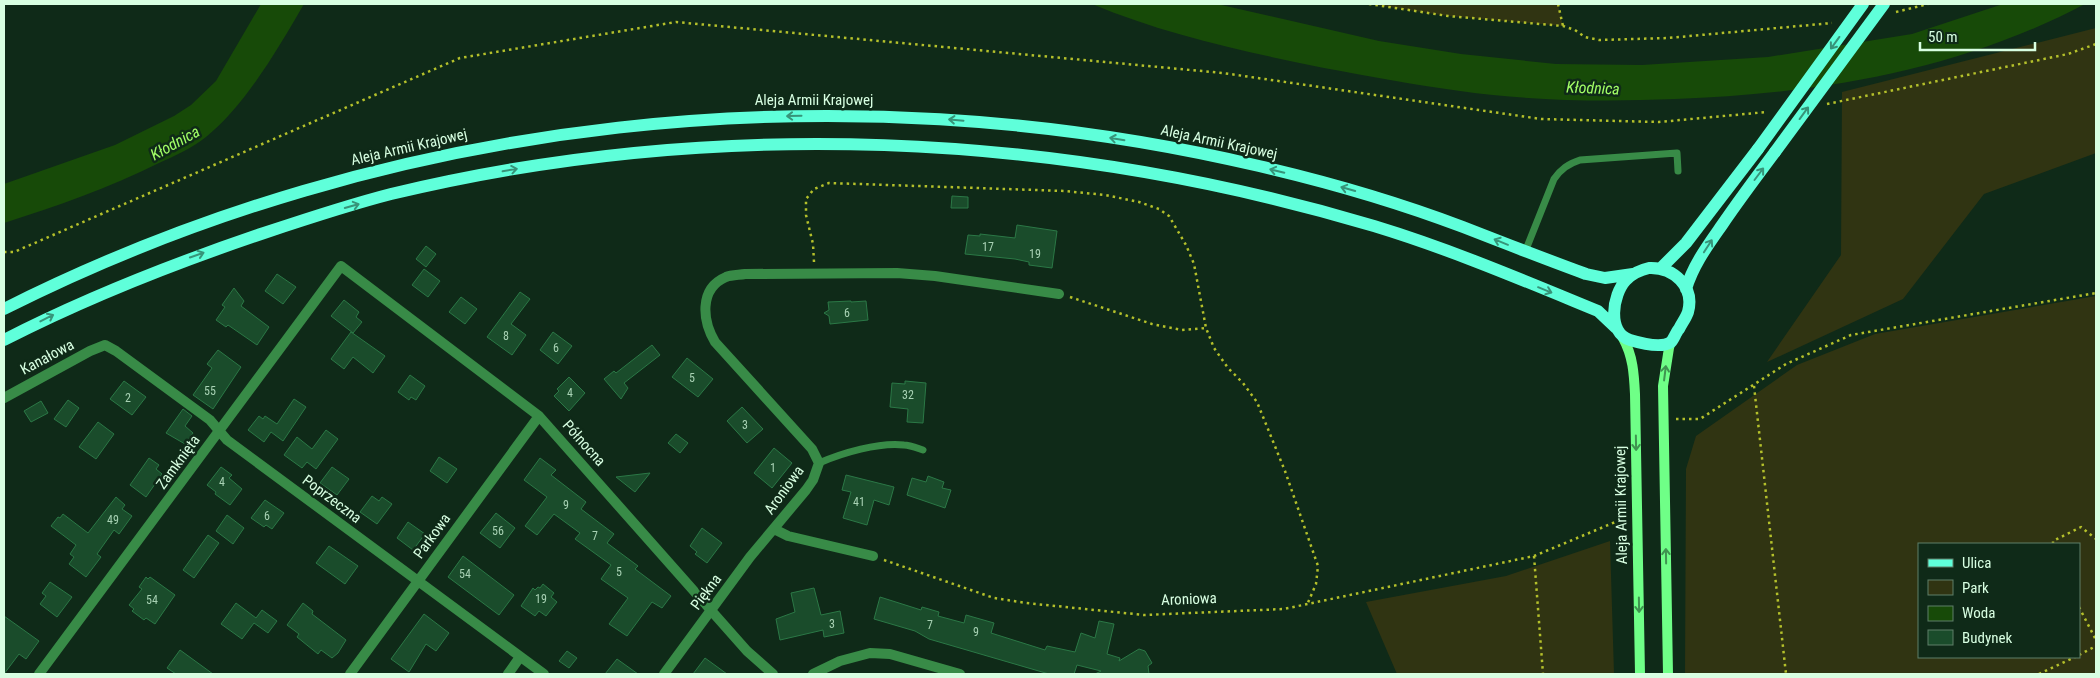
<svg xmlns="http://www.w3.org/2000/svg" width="2100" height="678" font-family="'Roboto Condensed',sans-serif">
	<rect width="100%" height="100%" fill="#0f2a18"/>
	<path fill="#303412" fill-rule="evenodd" d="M1369 4H1558L1563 26 1448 16Z
		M2096 28V153L1984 194 1903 299 1767 362 1841 255 1842 92Z
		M2096 296V674H1685L1686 469 1696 436 1797 365 1875 334ZM1919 544H2079V657H1919Z
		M1610 541 1614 674H1397L1366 602 1506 576Z"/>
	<path fill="#174a08" d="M261 4H304C279 47 245 106 206 137 192 148 175 156 159 163 109 188 57 206 4 223V184L115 145 174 116 191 105 216 81Z
		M1092 4H1217L1379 41 1461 54 1556 64 1642 65 1768 57 1912 34 2003 4H2085C1958 71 1817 94 1675 99 1603 102 1531 101 1460 91 1414 85 1369 76 1324 68 1246 52 1166 35 1092 4Z"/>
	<path fill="#1a4c2b" stroke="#2b7846" d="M952 196 968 197V208H951Z
		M1017 225 1057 231 1052 268 1029 265V262L1015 259 965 254 968 235 980 236V234L1015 238Z
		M426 246 436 254 426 267 416 259Z
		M424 269 440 281 428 297 412 285Z
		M277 274 296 287 283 304 265 291Z
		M234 288 244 301 241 306 269 327 257 345 228 325 226 327 216 320 225 307 222 305Z
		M520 292 530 299 511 324 526 335 512 355 487 337Z
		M461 297 477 309 465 324 449 312Z
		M344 300 359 312 356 317 362 322 353 333 331 316Z
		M851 301V302L866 301 868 320 830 324 829 316 824 313 829 310 828 302Z
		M351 332 385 356 373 373 353 357 344 369 331 359Z
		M553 332 572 346 558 364 540 350Z
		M652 345 660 355 624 383 628 388 621 399 604 379 614 371 616 373Z
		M218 350 241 367 213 409 193 395 212 368 207 364Z
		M687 358 713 379 698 397 672 377Z
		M410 375 425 386 416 400 411 397 409 400 398 392Z
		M569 377 585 393 569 411 554 396 559 391 557 389Z
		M124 381 146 397 132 415 110 399Z
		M905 381 926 383 923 423 907 422 908 409 890 407 892 383 905 384Z
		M294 399 306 407 283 441 271 432 264 442 248 430 259 416 263 419 265 416 277 424Z
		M68 400 79 408 66 427 54 419Z
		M41 401 48 413 31 422 24 411Z
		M742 407 763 429 747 443 727 421Z
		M183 409 192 416 185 426 193 433 185 444 166 433Z
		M98 422 114 434 96 459 79 447Z
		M326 430 338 439 316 469 307 462 302 468 284 455 297 437 312 449Z
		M676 434 688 443 680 453 668 443Z
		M774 448 792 463 772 488 754 473Z
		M439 457 457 469 447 483 430 471Z
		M149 458 159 465 156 469 162 474 146 497 130 485Z
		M540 458 556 470 551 475 586 502 581 509 614 534 607 543 638 566 635 569 671 596 662 608 652 602 627 636 609 624 628 598 601 579 611 565 575 539 580 533 554 514 537 535 525 526 547 497 524 480Z
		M221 467 232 475 229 478 242 489 230 505 215 494 216 492 207 485Z
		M332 467 349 479 337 495 320 483Z
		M650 473 635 492 616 477Z
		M846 475 894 487 889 505 874 500 867 525 843 518 851 492 842 490Z
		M928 476 944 482 942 488 951 490 945 508 907 495 912 478 926 482Z
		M372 496 379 501 382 497 392 504 377 524 360 512Z
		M116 497 125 505 122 509 132 516 119 534 114 530 97 554 101 557 86 577 69 564 74 557 70 554 76 545 51 526 58 517 60 518 63 514 88 533Z
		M265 500 284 513 272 529 266 525 264 527 251 518Z
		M496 513 515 528 500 548 480 533Z
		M227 515 244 528 233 544 216 531Z
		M408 522 425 534 413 550 397 538Z
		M702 528 722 543 707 563 695 554 697 552 690 546Z
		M208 535 219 543 194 578 183 570Z
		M329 546 358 566 345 584 316 563Z
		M463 556 514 595 499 615 448 577Z
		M146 577 148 579 150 577 175 595 155 624 146 618 144 620 132 611 134 609 129 605 142 589 139 587Z
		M50 582 72 597 57 617 40 604 46 596 42 593Z
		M543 584 554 593 551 597 557 602 546 616 539 611 535 616 521 606 533 588 535 590 538 587 540 588Z
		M814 588 821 615 840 611 844 633 824 637 823 630 780 640 776 619 795 612 791 593Z
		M880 597 921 610 922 607 939 612 938 616 964 623 966 615 994 623 991 633 1045 650 1047 646 1075 652 1081 633 1095 638 1099 621 1114 624 1107 654 1120 658 1119 661 1139 649 1145 651 1152 663 1148 666 1149 674H1095L1101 671 1077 665 1074 674H1049L929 639 915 631 874 619Z
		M236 603 256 618 262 610 277 621 268 633 254 623 242 639 221 624Z
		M303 603 313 611 312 614 346 640 338 653 332 658 321 650 318 654 297 637 299 634 287 625Z
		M424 614 449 633 436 651 426 644 409 672 391 659Z
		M4 616 39 641 26 659 19 654 4 674Z
		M180 650 213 674H176L167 668Z
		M567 651 577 658 569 668 559 661Z
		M705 658 727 674H693Z
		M617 659 638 674H605Z"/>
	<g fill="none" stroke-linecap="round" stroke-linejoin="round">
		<path stroke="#b4c02b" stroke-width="2.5" stroke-dasharray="2.5 4" stroke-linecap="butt" d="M1369 4 1448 16 1563 26 1575 30 1585 37 1599 40 1668 38 1832 23
			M1558 4 1563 26
			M1896 12 1928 4
			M1827 104 2068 54 2096 44
			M4 252H14L460 58 676 22 1223 73 1541 119 1659 122 1767 112
			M814 262 813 244 806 215V199L814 189 829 183 1065 191 1105 195 1139 202 1159 209 1169 216 1186 245 1194 264 1206 328 1214 348 1228 368 1243 383 1257 402 1285 471 1318 566 1316 584 1307 605
			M1070 297 1152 324 1182 330 1206 328
			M1754 386 1786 674
			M1676 419H1700L1786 364 1851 335 2096 293
			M2053 544V541L2081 527 2096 539
			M1534 556 1543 674
			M884 560 994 598 1026 603 1144 615 1284 609 1534 556 1625 518
			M2079 607 2096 640
			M2079 655 2096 646
			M2039 674 2075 657"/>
		<path stroke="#388b47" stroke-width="7" d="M1525 252 1554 179C1561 169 1568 164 1580 160L1677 153 1678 171
			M819 463C842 453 879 442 904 445 910 445 917 448 923 450"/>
		<path stroke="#388b47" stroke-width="10" d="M4 398 90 351 105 345 116 351 210 420 227 440 544 674
			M774 529 788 536 873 556
			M39 674 341 266 539 416 747 651 773 674
			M350 674 539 416
			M508 674 520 657
			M664 674 750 557 806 490 813 480 819 463 812 449 715 342C703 322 698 289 726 277 731 275 739 275 745 274L897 273 935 276 1059 294
			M813 674 840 661 870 653 890 654 960 674"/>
		<path stroke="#6fff87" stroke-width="10" d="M1623 338C1633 356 1634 374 1635 394L1640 674
			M1668 674 1663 386 1669 348 1671 341"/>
		<path stroke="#5fffda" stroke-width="12" d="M1649 268C1673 267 1695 286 1688 312 1686 318 1682 323 1679 329 1676 332 1674 339 1671 342 1661 349 1640 343 1630 340 1607 333 1612 295 1626 280 1632 274 1640 270 1649 268Z
			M1661 268 1686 243 1758 149
			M1686 289C1693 265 1708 245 1722 225 1739 200 1757 176 1775 152
			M4 309C389 115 839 67 1259 166 1328 182 1397 202 1463 227 1504 243 1545 259 1586 274L1605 278 1633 274
			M4 340C88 297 175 263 264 233 306 219 348 205 391 194 715 116 1055 131 1374 226 1450 249 1525 281 1598 311L1616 328"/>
		<path stroke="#5fffda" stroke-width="12" d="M1758 149 1863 4
			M1775 152 1884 4"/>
	</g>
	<defs><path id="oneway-shaft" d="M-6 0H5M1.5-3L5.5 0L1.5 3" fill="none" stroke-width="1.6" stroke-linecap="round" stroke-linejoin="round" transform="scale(1.25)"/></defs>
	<g stroke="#379479">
		<use href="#oneway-shaft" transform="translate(1835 43) rotate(126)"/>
		<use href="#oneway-shaft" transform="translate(1804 113) rotate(-54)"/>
		<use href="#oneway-shaft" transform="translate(794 116) rotate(179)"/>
		<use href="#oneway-shaft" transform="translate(956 120) rotate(-175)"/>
		<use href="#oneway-shaft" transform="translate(1117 139) rotate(-171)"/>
		<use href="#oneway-shaft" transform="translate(510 170) rotate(-10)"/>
		<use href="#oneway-shaft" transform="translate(1277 171) rotate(-166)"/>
		<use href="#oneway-shaft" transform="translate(1759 174) rotate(-53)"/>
		<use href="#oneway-shaft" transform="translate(1348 189) rotate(-164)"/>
		<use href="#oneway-shaft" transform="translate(352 206) rotate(-16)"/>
		<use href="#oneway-shaft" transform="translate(1501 242) rotate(-158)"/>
		<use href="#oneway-shaft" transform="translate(1708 246) rotate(-57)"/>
		<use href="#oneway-shaft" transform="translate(197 255) rotate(-19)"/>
		<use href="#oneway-shaft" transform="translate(1545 290) rotate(22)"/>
		<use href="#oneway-shaft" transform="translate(47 318) rotate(-27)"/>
	</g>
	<g stroke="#3f9450">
		<use href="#oneway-shaft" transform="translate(1665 373) rotate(-83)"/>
		<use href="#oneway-shaft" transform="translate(1636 443) rotate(89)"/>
		<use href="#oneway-shaft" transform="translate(1666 556) rotate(-91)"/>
		<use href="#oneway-shaft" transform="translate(1639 605) rotate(89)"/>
	</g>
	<g text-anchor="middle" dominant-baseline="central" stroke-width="5" stroke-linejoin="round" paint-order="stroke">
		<g font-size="12" fill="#a8d2b4">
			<text x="988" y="247">17</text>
			<text x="1035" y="254">19</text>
			<text x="847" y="313">6</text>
			<text x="506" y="336">8</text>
			<text x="556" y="348">6</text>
			<text x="692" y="378">5</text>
			<text x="210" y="391">55</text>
			<text x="570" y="393">4</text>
			<text x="908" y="395">32</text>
			<text x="128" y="398">2</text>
			<text x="745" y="425">3</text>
			<text x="773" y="468">1</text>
			<text x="222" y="482">4</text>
			<text x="859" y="502">41</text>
			<text x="566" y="505">9</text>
			<text x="267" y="516">6</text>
			<text x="113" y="520">49</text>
			<text x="498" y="531">56</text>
			<text x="595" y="536">7</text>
			<text x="619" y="572">5</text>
			<text x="465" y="574">54</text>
			<text x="541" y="599">19</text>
			<text x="152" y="600">54</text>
			<text x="832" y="624">3</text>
			<text x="930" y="625">7</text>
			<text x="976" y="632">9</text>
		</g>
		<g font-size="15" fill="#d8ffe2" stroke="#0f2a18">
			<text x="814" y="100">Aleja Armii Krajowej</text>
			<text transform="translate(1219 142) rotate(12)">Aleja Armii Krajowej</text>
			<text transform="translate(409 147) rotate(-13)">Aleja Armii Krajowej</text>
			<text transform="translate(47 357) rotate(-28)">Kanałowa</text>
			<text transform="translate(584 443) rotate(48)">Północna</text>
			<text transform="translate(178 462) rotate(-54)">Zamknięta</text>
			<text transform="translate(784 490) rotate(-54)">Aroniowa</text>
			<text transform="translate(332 499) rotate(37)">Poprzeczna</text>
			<text transform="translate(1621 505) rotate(-91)">Aleja Armii Krajowej</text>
			<text transform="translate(432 536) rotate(-54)">Parkowa</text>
			<text transform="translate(706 592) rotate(-53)">Piękna</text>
			<text transform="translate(1189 599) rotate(-2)">Aroniowa</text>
		</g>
		<g font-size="16" font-style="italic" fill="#a2ff66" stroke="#0f2a18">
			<text transform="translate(1593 88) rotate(2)">Kłodnica</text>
			<text transform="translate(175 143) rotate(-29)">Kłodnica</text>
		</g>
	</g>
	<rect width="2100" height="678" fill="none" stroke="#d8ffe2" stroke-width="10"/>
	<rect x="1918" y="543" width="162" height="115" fill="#0f2a18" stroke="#5f7f69"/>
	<rect x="1928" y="559" width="25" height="8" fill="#5fffda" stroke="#5f7f69"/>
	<text x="1962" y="568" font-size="15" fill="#d8ffe2">Ulica</text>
	<rect x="1928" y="580" width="25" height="15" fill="#303412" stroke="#5f7f69"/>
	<text x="1962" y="593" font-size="15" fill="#d8ffe2">Park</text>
	<rect x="1928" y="606" width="25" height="15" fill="#174a08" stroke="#5f7f69"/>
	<text x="1962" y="618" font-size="15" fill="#d8ffe2">Woda</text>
	<rect x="1928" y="630" width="25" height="15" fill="#1a4c2b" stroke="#5f7f69"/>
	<text x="1962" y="643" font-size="15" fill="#d8ffe2">Budynek</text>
	<path d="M1920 42v8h115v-8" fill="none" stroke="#d8ffe2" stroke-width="2.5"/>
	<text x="1928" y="42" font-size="15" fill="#d8ffe2" stroke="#0f2a18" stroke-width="4" paint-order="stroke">50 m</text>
</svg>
